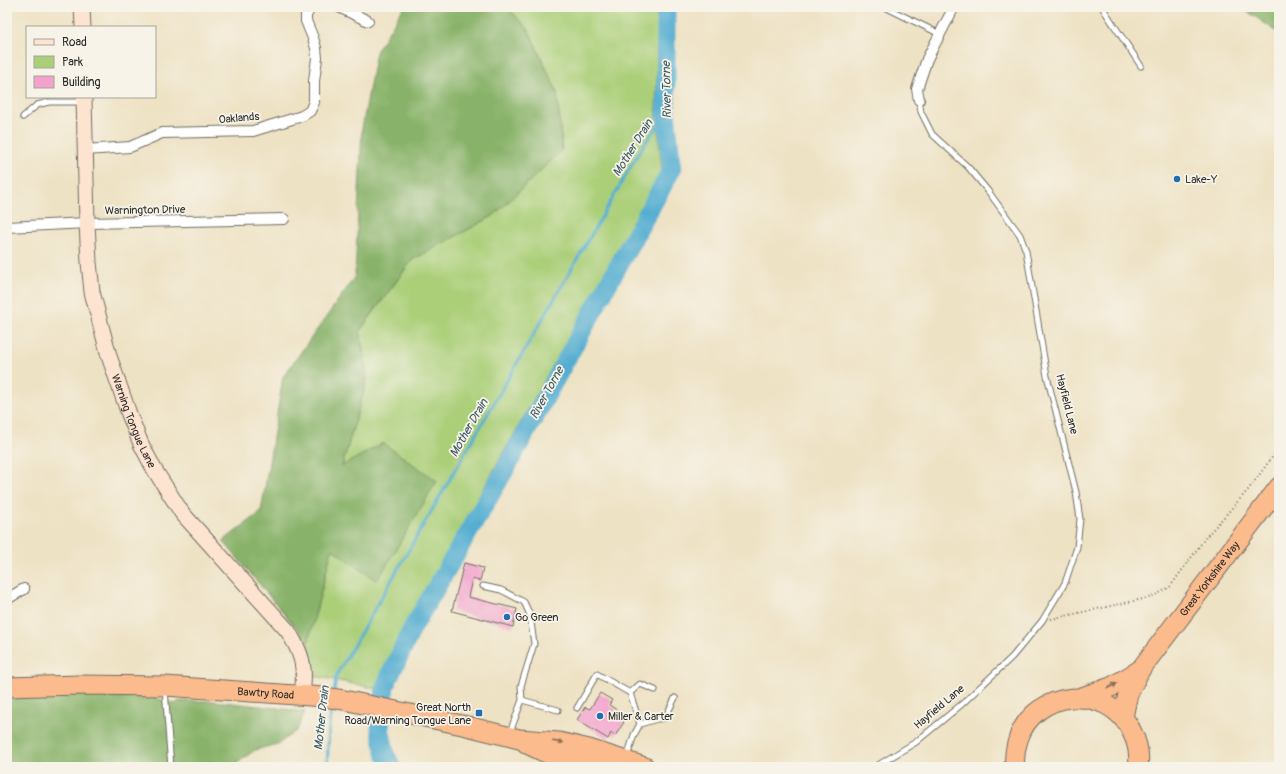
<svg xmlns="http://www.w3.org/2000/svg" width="1286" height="774" font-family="Pangolin,sans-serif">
	<rect width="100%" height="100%" fill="#f7f3e8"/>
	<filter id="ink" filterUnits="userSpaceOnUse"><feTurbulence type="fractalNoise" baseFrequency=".025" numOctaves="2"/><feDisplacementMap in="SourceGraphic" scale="8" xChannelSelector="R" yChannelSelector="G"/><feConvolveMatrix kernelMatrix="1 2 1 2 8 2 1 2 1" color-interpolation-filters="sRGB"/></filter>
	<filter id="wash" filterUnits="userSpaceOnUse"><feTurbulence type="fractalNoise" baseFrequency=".012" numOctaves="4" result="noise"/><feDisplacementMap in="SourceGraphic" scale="16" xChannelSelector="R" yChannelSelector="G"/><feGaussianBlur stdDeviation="0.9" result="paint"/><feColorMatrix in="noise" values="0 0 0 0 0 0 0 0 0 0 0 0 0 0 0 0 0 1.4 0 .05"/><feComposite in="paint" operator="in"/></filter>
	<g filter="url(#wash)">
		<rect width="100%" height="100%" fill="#eee2c4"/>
		<path fill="#abcf79" stroke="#6b7d52" d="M507 7H658L656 108 662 172 395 645 378 689 315 676 308 642 332 549 342 467 367 379 360 331 412 260 493 216 562 150 557 92 528 29Z"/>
		<path fill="#88b269" stroke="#5a6e4a" d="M404 7H507L528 29 557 92 562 150 493 216 412 260 360 330 367 379 342 466 383 443 437 481 377 581 332 549 308 642 223 541 261 512 283 377 355 277 362 129 376 52Z
			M1241 7H1279V33Z
			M85 693 148 698C158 697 165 701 175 704L179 701H214L278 708 305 712 297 730 278 744 255 750 231 767H7V697Z"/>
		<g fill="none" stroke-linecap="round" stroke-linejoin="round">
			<path stroke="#55aed2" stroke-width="3" d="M334 693 336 676 641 149 666 113
				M327 767 329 727 332 704"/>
			<path stroke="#55aed2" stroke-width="19" d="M392 767 386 756 380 728 385 686 412 629 506 468 672 169 666 113V7"/>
		</g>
		<g id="blocks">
			<path fill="#f3a2cc" d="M464 563 483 568 480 581 472 579 468 597 517 609 513 627 452 611Z
				M600 693 612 700 609 705 622 713 619 719 624 722 615 736 611 733 608 739 577 720 585 707 590 709Z"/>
		</g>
	</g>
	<g filter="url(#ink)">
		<use href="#blocks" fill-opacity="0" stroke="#6f6b61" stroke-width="1"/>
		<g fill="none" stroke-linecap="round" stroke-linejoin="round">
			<defs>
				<path id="lane" d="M885 7 940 34
					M1102 7 1141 66
					M23 117 37 105 49 102H83
					M483 586 501 590 524 602 530 615 534 644 521 686 522 700
					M165 689 171 767
					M577 708 597 674 630 693
					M640 724 657 719 665 718 675 698
					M510 732 522 700 558 710
					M627 757 634 735 640 724 630 693 640 684 655 690
					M875 767 916 742 962 704 1012 657 1042 621 1065 583 1077 547 1080 519 1076 492 1047 376 1026 251 1020 235 988 191 968 167 932 134 921 112 919 100"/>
				<path id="street" d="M339 7 368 21
					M919 100 917 89 927 59 954 7
					M85 150 130 147 162 133 253 131 302 116 310 111 314 102V81L317 58 316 48 313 38 306 21V15L311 7
					M7 227 87 223 284 219
					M7 599 24 589"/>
				<g id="secondary">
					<path d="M82 7 83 27"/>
					<path id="s1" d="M84 97 87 223 89 262 92 292 109 356 129 414 141 444 154 469 182 513 288 631C295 643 302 655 303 669 304 677 303 687 302 695"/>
				</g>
				<g id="highway">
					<path id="s2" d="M7 687 79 685 165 686 324 697 344 700 467 726 519 739 559 742 589 749 645 767"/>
					<path d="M1082 697 1111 687 1140 670"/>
					<path id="s3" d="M1123 717 1128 694 1140 670 1279 487"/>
					<path d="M527 744 546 753 580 762 595 767"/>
					<path d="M1015 767C1014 758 1015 749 1018 740 1033 689 1109 682 1132 732 1137 742 1140 755 1138 767"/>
				</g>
			</defs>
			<use href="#lane" stroke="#6f6b61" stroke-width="7"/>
			<use href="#street" stroke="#6f6b61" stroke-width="12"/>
			<use href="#secondary" stroke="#6f6b61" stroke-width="17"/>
			<use href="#highway" stroke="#6f6b61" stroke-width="21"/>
			<path stroke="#6f6b61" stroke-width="2" stroke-dasharray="1 3" stroke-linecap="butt" d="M1051 619 1152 597 1170 587 1206 537 1248 490 1279 448
				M659 765 665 767"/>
			<use href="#lane" stroke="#fff" stroke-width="5"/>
			<use href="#street" stroke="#fff" stroke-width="10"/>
			<use href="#secondary" stroke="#fde4d1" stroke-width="15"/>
			<use href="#highway" stroke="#fbbb8c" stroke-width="19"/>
		</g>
		<defs><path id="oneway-solid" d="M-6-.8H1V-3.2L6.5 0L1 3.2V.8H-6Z"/></defs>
		<g fill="#896c57">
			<use href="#oneway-solid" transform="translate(1112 686) rotate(-27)"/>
			<use href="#oneway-solid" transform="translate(558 742) rotate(7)"/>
		</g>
	</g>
	<g fill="#1f6fb2" stroke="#f7f3e8" stroke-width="1.5">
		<circle cx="1177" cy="179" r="4"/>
		<circle cx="507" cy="617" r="4"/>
		<rect x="475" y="709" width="8" height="8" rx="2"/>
		<circle cx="600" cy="716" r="4"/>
	</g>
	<g text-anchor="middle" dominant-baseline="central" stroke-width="3.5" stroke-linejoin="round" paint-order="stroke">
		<g font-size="11" fill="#2b2b2b" stroke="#f7f3e8">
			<text transform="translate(239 118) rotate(-5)">Oaklands</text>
			<text transform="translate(145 210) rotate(-1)">Warnington Drive</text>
			<text transform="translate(1067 404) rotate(76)">Hayfield Lane</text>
			<text stroke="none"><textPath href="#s1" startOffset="331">Warning Tongue Lane</textPath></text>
			<text stroke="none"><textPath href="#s3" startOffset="165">Great Yorkshire Way</textPath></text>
			<text stroke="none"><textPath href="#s2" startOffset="259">Bawtry Road</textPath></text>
			<text transform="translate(939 707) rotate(-40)">Hayfield Lane</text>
		</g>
		<g font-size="11" fill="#2b2b2b" stroke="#f7f3e8" text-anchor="start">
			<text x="1185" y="179">Lake-Y</text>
			<text x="515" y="617">Go Green</text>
			<text x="471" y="707" text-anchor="end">Great North<tspan x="471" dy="13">Road/Warning Tongue Lane</tspan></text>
			<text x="608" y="716">Miller &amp; Carter</text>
		</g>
		<g font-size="12" font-style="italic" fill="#3a5965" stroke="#f7f3e8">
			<text transform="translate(667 90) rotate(-91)">River Torne</text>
			<text transform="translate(633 148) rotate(-58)">Mother Drain</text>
			<text transform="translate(547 393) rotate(-61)">River Torne</text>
			<text transform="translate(469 428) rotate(-60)">Mother Drain</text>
			<text transform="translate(322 718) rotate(-84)">Mother Drain</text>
		</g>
	</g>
	<rect width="1286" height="774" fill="none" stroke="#f7f3e8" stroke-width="24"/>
	<rect x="26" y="26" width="130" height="72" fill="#f7f3e8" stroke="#a5a39c"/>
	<rect x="34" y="39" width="20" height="6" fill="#fde4d1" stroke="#a5a39c"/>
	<text x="62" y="46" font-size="12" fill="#2b2b2b">Road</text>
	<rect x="34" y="56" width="20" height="12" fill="#abcf79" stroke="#a5a39c"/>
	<text x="62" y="66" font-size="12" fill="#2b2b2b">Park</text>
	<rect x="34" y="76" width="20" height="12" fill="#f3a2cc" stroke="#a5a39c"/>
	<text x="62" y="86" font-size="12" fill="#2b2b2b">Building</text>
</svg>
